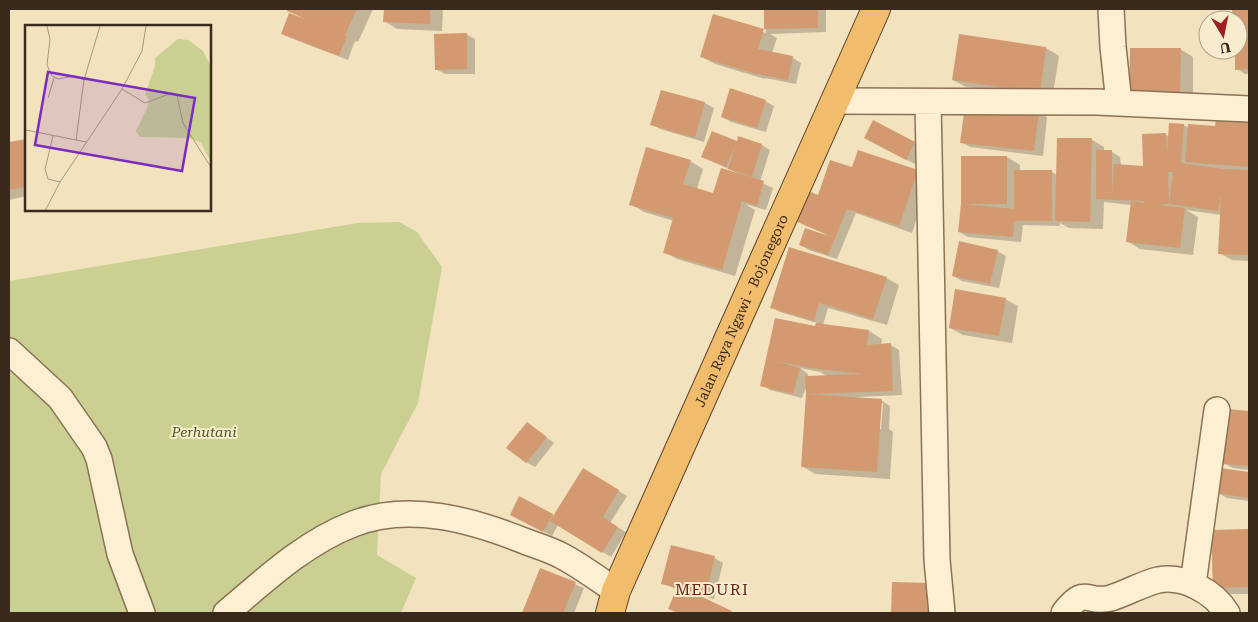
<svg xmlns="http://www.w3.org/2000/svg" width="1258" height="622" font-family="'Roboto Serif',serif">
	<rect width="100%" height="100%" fill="#f2e2be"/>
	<path fill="#c9d092" d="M399 222 417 232 442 267 418 403 381 474 377 555 416 578 401 613H9V281L358 223Z"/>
	<path fill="#0003" fill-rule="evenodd" d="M290 9H373L358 42 356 41 354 43 348 60 291 38 283 33 304 19 289 10Z
		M385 9H443L442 31 397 29 384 21Z
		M765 9H826V32L770 34 777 38 772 53 793 58 801 63 796 84 765 78V79L715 64 702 57 714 16 766 33Z
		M1233 9H1249V74H1245L1237 69 1236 50H1238V20H1234Z
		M466 34 475 39V74H445L436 69Z
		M1046 48 1059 56 1052 100 966 87 953 80Z
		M1180 49 1193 57V107H1144Z
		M661 91 705 103 714 108 704 142 660 129 652 124Z
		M765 101 774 106 766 132 731 122 722 117Z
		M1038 112 1047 117 1043 156 970 147 961 142Z
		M1249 116V261L1232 260 1219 253 1221 215 1186 210 1198 217 1193 255 1140 249 1127 241 1132 205 1104 202 1103 229 1069 228 1060 223V226L1023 225 1021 242 968 237 959 232 962 204 1007 157 1020 165V171L1052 172 1057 175 1091 139 1104 147V152H1112L1120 157 1121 166 1144 167 1166 135 1170 137 1183 125 1189 128 1216 127Z
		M739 138 762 145 770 150 760 182 773 188 766 210 745 204 755 210 735 276 677 259 664 252 674 221 644 212 631 204 690 161 703 169 697 189 720 196 739 174 703 157 738 142Z
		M26 140V196L9 200V144Z
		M874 143H914L923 148 915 164Z
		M853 169 917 171 924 196 912 233 856 213 837 259 809 250 800 245 825 235 819 197Z
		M997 251 1006 256 999 288 962 281 953 276Z
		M886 278 899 285 887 325 828 308 823 325 869 331 882 339 881 345H891L899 350 902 395 857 397V399L882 401 890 406 889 429 893 432 890 479 815 474 802 466 807 385 802 398 770 390 762 385 776 319 817 327V323L780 312 772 307ZM800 368 820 372 828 377 807 378 808 374ZM880 403H883L881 429H878Z
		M1005 299 1018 306 1012 343 963 335 950 328Z
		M1228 410 1249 412V470L1233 468 1224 463Z
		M527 423 554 443 535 467 526 462Z
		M583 470 627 496 610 523 626 532 611 557 558 525 552 536 520 519V498L555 516Z
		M1222 470 1249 474V501L1227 498 1218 493Z
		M1249 530V594H1227L1214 587 1212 531Z
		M715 558 723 563 714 599 698 595 734 613H678L669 608 678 590 663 583Z
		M540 570 584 588 574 613H523Z"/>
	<path fill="#d39a71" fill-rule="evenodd" d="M288 9H357L345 35 347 36 339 56 281 34 289 13 311 21 287 11Z
		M384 9H430V24L383 22Z
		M764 9H818V28L764 29Z
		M1232 9H1249V69L1235 70V50H1238V20H1233Z
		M713 14 764 29 758 49 793 56 788 80 752 73 700 57Z
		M467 33V69L435 70 434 34Z
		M959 34 1046 47 1040 93 952 80Z
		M1130 48H1181L1180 100H1129Z
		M730 88 766 100 757 128 721 117Z
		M661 90 705 102 695 138 650 125Z
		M1039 111 1034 151 960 143 964 113Z
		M1217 113 1249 114V167L1185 162 1188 124 1215 126Z
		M873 120 915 142 906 160 864 138Z
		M1169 123 1184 124 1181 163 1224 169 1249 170V255L1218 254 1221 194 1218 211 1169 204 1157 205 1185 208 1180 248 1126 242 1131 201 1144 203V201L1096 199V150H1112V194L1114 164 1143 166 1142 134 1166 133 1167 155ZM1168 172H1173L1169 204Z
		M712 131 737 141 738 136 762 144 752 177 728 169 736 145 726 167 701 157Z
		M1057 138H1092L1090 222 1055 221Z
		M26 139V187L9 190V142Z
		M646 147 691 160 683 184 713 193 721 168 764 181 757 206 742 201 722 270 663 253 673 218 629 205Z
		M858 150 918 170 899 226 847 209 828 255 799 245 805 228 832 237 793 220 806 190 818 195 830 160 852 167Z
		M961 156H1007V204H964L1014 209V170H1052V221H1014L1013 237 958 232 961 204Z
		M959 241 998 250 990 284 952 276Z
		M789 247 887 277 873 319 819 303 814 321 770 308Z
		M955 289 1006 298 999 336 949 328Z
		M775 318 815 326 816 323 869 330 867 345 891 343 893 391 808 394 882 399 877 472 801 467 806 394 805 376 863 374 810 368 777 361 800 368 793 394 760 386Z
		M1227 409 1249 411V466L1223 464Z
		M527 422 547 437 526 463 506 448Z
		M583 468 619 490 603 517 618 527 602 553 550 521Z
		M1220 468 1249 472V498L1217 493Z
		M519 496 553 514 543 532 510 515Z
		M1249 529V587L1213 588 1211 530Z
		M671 545 715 556 706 595 687 590 732 611 730 613H678L668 609 677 588 661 584Z
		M540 568 576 582 563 613H522Z
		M892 582 932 583 931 613H891Z"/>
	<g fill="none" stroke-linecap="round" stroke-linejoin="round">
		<defs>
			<path id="minor" d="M1111 9 1113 47 1119 103
				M836 101 1097 102 1249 109
				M928 102 937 560 942 613
				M9 351 60 398 94 447 99 459 120 554 142 613
				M1193 584 1217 410
				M226 613C265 580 304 543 353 524 410 502 472 520 527 542 538 546 551 550 562 556 581 566 598 579 616 591
				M1064 613C1086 584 1086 605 1111 598 1127 593 1142 584 1158 580 1184 575 1214 592 1227 613"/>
			<g id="trunk">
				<path id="s1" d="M610 613 616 591 876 9"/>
			</g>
		</defs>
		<use href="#minor" stroke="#8c7255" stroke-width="28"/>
		<use href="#trunk" stroke="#59402a" stroke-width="30"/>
		<use href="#minor" stroke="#fcefd2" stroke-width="25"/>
		<use href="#trunk" stroke="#f1bd6c" stroke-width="28"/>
	</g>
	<g text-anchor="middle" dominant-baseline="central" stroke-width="4" stroke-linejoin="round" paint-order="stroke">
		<g font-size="14" fill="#3a2a1b" stroke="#f8eccf">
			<text stroke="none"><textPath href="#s1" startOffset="330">Jalan Raya Ngawi - Bojonegoro</textPath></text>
		</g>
		<g font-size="14" font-style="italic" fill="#4a5820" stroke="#f8eccf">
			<text x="204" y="432">Perhutani</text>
		</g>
		<g font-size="16" letter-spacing="1" fill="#6a2817" stroke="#f8eccf">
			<text x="712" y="589">MEDURI</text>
		</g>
	</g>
	<g transform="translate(25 25)">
		<rect width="186" height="186" fill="#f2e2be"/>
		<path d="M153 14 163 15 178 26 185 40 186 137 176 118 164 113 115 112 111 106 122 83 124 74 120 70 130 41V33Z" fill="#c9d092"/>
		<path fill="none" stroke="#a8987d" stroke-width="1" d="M22 1 25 14 22 40 27 51 33 54 50 51 59 55M97 64 120 78 147 68 152 70 158 98 187 144M23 73 29 53M0 89V130M1 105 61 117M28 111 20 144 23 154 35 157M51 115 59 55 75 1M20 186 35 157 97 64 117 26 121 1"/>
		<path fill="#7b2cbf" fill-opacity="0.15" stroke="#7b2cbf" stroke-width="2.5" d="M23 47 170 73 157 146 10 120Z"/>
		<rect width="186" height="186" fill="none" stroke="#3a2a1b" stroke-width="2.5"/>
	</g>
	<rect width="1258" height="622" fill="none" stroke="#3a2a1b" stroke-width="20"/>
	<g transform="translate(1223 35) rotate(170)"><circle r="24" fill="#f8eccf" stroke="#ac9e87"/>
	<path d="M0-4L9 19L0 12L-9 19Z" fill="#a02021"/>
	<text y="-8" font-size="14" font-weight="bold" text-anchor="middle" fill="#3a2a1b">U</text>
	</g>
</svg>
